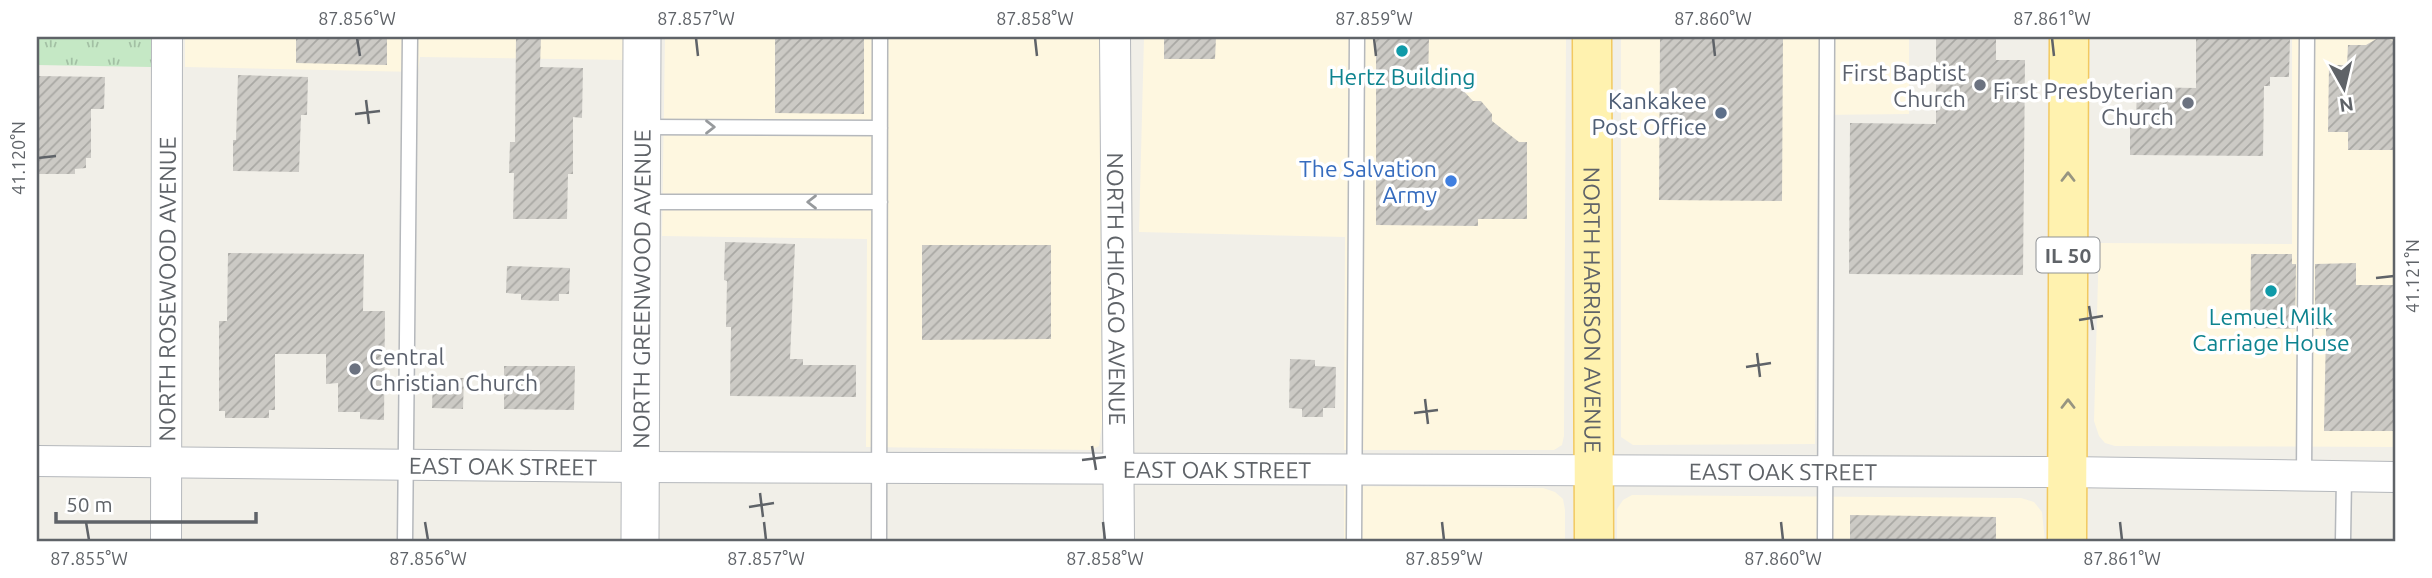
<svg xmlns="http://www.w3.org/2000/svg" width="2432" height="578" font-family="Ubuntu,sans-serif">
	<defs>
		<pattern id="grass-tufts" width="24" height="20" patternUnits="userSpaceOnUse" patternTransform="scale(1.75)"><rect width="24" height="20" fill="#c5e8c5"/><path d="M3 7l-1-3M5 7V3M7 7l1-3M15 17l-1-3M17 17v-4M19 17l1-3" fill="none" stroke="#a3c0a4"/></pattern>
		<pattern id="building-hatch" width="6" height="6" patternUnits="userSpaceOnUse" patternTransform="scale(1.75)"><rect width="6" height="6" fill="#cccac5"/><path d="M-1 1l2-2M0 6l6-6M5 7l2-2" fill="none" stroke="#a9a8a4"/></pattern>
	</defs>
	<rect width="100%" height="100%" fill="#f1efe8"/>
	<path fill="#fef7e0" d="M185 37H625V60L420 57 418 72 185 67Z
		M665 37H1100L1102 425 1099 446 1091 450 866 447 867 239 662 236Z
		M1144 37H1566L1564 436 1562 445 1554 450H1344L1345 237 1139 232Z
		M1621 37H1909V114L1818 115 1815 444 1633 445 1621 437Z
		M2292 37H2395V447L2115 446 2105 443 2099 436 2094 421 2099 243 2292 244Z
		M1344 486 1543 488 1555 492 1563 499 1565 510V541H1344Z
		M1632 495 2021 498 2034 502 2042 512 2045 541H1617V509L1623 500Z"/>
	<path fill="url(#grass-tufts)" d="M37 37H151V67L37 65Z"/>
	<path fill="url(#building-hatch)" d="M296 37H387V65L296 63Z
		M516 37H541L540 67 583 68 582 118 573 117V174H568L567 219H513L514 173H509L510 142H515Z
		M775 37H864V114L775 113Z
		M1164 37H1216L1215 59H1164Z
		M1376 37H1429L1428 85H1458L1473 101H1481L1492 114V121L1519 142H1527V219H1478V226L1376 225Z
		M1660 37H1783L1782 201 1659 200Z
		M1936 37H1996V60H2025L2023 275 1849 274 1850 123 1936 124Z
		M2196 37H2290L2289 77H2270V86H2264L2263 156 2130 155V119H2136L2137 87 2196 88Z
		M2378 38H2387L2395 42V150H2348V132H2328L2329 65H2347L2348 45H2366Z
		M238 75 308 77 307 115H301L299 172 233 171V140H236Z
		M37 76 105 77 104 109H91V158H86V168L75 169V174H37Z
		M725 242 795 244 790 359H803V365H856V397L730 396 731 327H726L727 281 724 280Z
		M922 245H1051V339L922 340Z
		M228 253 364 254 363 311H385L384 420 360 419V412H338V383L326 384V354H275V410H269V418H225V411H219V321H227Z
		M2251 254H2292V264H2296L2295 329 2250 328Z
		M2356 263V285H2395V431H2324L2326 329H2315V264Z
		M507 266 570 268 569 294H559V301L521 300V294L506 293Z
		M1290 359 1315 360V366L1336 367 1335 408H1323V417H1302V409L1289 408Z
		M504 366H575L574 410 504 409Z
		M433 378H464L463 409 432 408Z
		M1850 515 1996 517V541H1850Z"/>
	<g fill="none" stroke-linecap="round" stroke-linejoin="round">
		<defs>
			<path id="service" d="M643 127 880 128
				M643 202H880
				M2304 476 2307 37
				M405 541 410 37
				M879 541 880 37
				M1354 541 1357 37
				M1825 541 1827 37
				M2343 541 2344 477"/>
			<g id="minor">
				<path id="s1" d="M1115 37 1119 541"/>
				<path id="s2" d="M37 461 640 467 2067 472 2395 477"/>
				<path id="s3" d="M166 541 167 37"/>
			</g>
			<g id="tertiary">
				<path id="s4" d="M640 541 642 37"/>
			</g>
			<g id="primary">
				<path id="s5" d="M1592 37 1594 541"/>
				<path d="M2067 541 2069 37"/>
			</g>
		</defs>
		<use href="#service" stroke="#b5b8bc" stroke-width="17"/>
		<use href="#minor" stroke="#b5b8bc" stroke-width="32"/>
		<use href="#tertiary" stroke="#b5b8bc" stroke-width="39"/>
		<use href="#primary" stroke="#f2c960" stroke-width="41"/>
		<use href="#service" stroke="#fff" stroke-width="14"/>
		<use href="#minor" stroke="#fff" stroke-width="30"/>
		<use href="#tertiary" stroke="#fff" stroke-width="37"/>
		<use href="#primary" stroke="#fff2af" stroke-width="38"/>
	</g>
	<defs><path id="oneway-chevron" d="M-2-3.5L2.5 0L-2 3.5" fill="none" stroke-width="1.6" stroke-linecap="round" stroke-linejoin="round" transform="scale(1.75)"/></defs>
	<g stroke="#979a9d">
		<use href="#oneway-chevron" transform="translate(710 127)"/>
		<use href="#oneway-chevron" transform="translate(812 202) rotate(180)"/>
	</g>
	<g stroke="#979581">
		<use href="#oneway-chevron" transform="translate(2068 177) rotate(-90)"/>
		<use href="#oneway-chevron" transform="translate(2068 404) rotate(-90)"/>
	</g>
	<path fill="none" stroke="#5f6368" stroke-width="2.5" d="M357 38 360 56M696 38 698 56M1035 38 1037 56M1374 38 1376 56M1713 38 1715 56M2052 38 2054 56M366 100 369 124M355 114 380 111M38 158 56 156M2376 278 2394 276M2089 306 2093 330M2079 320 2103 316M1757 353 1760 377M1746 367 1771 363M1425 399 1428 424M1414 413 1438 410M1092 446 1096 470M1082 460 1106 457M760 493 763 517M749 507 774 503M86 522 89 540M425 522 428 540M764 522 766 540M1103 522 1105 540M1442 522 1444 540M1781 522 1783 540M2120 522 2122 540"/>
	<g fill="#0f9aa8" stroke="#fff" stroke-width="2.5">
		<circle cx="1402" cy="51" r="7"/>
		<circle cx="2271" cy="291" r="7"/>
	</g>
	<g fill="#6b7280" stroke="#fff" stroke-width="2.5">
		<circle cx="1980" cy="85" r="7"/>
		<circle cx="2188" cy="103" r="7"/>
		<circle cx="355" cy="369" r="7"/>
	</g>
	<circle fill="#5c6f8a" stroke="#fff" stroke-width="2.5" cx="1721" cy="113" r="7"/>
	<circle fill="#3f7fe0" stroke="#fff" stroke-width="2.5" cx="1451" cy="181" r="7"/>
	<g text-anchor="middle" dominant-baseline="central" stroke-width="7" stroke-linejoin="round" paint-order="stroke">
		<rect fill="#fff" stroke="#8f9295" stroke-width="2" x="2036.5" y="237.5" width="63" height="35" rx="5"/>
		<g font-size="21" font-weight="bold" fill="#5f6368">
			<text x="2068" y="255">IL 50</text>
		</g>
		<g font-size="23" fill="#5b616d" stroke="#fff" text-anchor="end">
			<text x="1966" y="72">First Baptist<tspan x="1966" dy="26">Church</tspan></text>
			<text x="2174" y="90">First Presbyterian<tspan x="2174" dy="26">Church</tspan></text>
			<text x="369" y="356" text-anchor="start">Central<tspan x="369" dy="26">Christian Church</tspan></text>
		</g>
		<g font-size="23" fill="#0d838f" stroke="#fff">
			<text x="1402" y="76">Hertz Building</text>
			<text x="2271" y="316">Lemuel Milk<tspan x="2271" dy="26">Carriage House</tspan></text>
		</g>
		<g font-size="23" fill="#4e5e75" stroke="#fff" text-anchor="end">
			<text x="1707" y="100">Kankakee<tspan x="1707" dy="26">Post Office</tspan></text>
		</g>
		<g font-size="23" fill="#366cbe" stroke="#fff" text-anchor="end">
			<text x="1437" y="168">The Salvation<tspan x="1437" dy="26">Army</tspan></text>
		</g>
		<g font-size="23" fill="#5f6368" stroke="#fff">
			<text stroke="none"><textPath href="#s3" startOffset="252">NORTH ROSEWOOD AVENUE</textPath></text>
			<text stroke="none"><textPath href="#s4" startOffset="252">NORTH GREENWOOD AVENUE</textPath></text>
			<text stroke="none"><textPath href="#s1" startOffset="252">NORTH CHICAGO AVENUE</textPath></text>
			<text stroke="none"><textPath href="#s5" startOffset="273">NORTH HARRISON AVENUE</textPath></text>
			<text stroke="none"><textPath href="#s2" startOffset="466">EAST OAK STREET</textPath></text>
			<text stroke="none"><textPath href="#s2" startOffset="1180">EAST OAK STREET</textPath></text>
			<text stroke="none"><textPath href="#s2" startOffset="1746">EAST OAK STREET</textPath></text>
		</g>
	</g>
	<rect width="2432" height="578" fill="none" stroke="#ffffff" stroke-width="77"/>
	<g transform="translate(2344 88) rotate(172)" stroke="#ffffff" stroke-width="5" paint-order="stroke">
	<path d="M0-5L12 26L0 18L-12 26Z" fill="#5f6368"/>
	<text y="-10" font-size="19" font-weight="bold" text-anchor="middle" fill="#5f6368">N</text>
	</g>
	<path d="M56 512v10h200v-10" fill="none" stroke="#5f6368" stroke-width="3.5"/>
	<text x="66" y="512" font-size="21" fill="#5f6368" stroke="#ffffff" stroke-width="5" paint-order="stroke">50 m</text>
	<rect x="38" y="38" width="2356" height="502" fill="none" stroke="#5f6368" stroke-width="2.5"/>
	<g font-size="18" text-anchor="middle" fill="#5f6368">
		<text x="357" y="25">87.856°W</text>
		<text x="696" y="25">87.857°W</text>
		<text x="1035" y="25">87.858°W</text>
		<text x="1374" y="25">87.859°W</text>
		<text x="1713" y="25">87.860°W</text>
		<text x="2052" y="25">87.861°W</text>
		<text transform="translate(19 158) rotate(-90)" y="6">41.120°N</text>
		<text transform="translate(2413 276) rotate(-90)" y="6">41.121°N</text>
		<text x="89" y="565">87.855°W</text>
		<text x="428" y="565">87.856°W</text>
		<text x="766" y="565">87.857°W</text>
		<text x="1105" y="565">87.858°W</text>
		<text x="1444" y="565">87.859°W</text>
		<text x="1783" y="565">87.860°W</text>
		<text x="2122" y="565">87.861°W</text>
	</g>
</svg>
